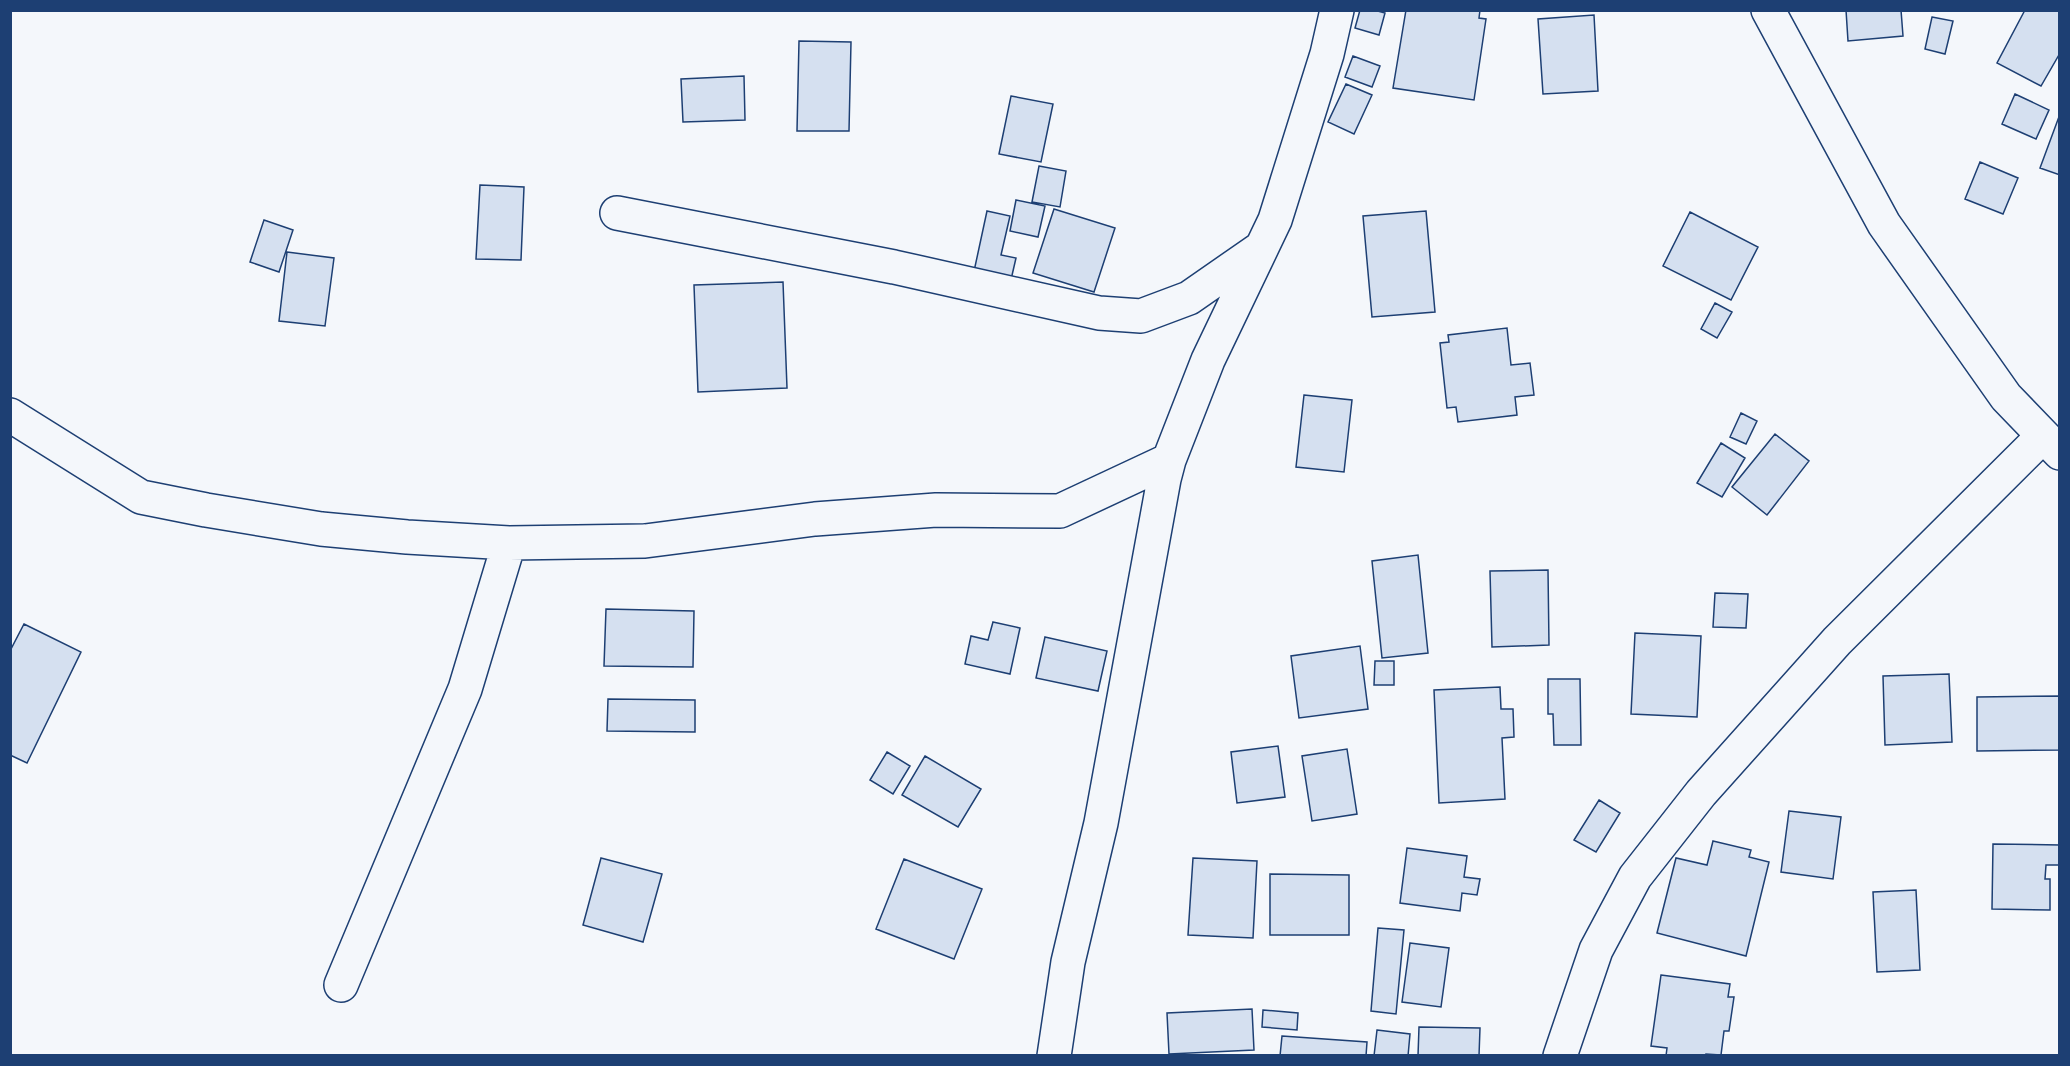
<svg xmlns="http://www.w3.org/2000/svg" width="2070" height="1066" font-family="'PT Sans',sans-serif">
	<rect width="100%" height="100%" fill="#f4f7fb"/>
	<path fill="#d5e0f0" stroke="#1d3f73" stroke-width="1.5" d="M1360 10H1374L1385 13 1379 35 1355 28Z
		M1406 10H1480L1479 18 1486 19 1474 100 1393 88Z
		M1846 10H1901L1903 36 1848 41Z
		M2025 10H2060V53L2041 86 1997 63Z
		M1594 15 1598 91 1543 94 1538 19Z
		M1932 17 1953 21 1945 54 1925 49Z
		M799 41 851 42 849 131H797Z
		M1353 56 1380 66 1372 87 1345 77Z
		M744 76 745 120 683 122 681 79Z
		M1346 84 1372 95 1354 134 1328 122Z
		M2015 94 2049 110 2036 139 2002 124Z
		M1011 96 1053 104 1041 162 999 154Z
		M2060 114V175L2040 168Z
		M1980 162 2018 178 2003 214 1965 199Z
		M1039 166 1066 171 1060 207 1032 202Z
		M480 185 524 187 521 260 476 259Z
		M1016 200 1045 206 1038 237 1010 231Z
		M1054 209 1115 228 1094 292 1033 273Z
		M987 211 1010 216 1001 255 1016 258 1010 284 973 276Z
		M1426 211 1435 312 1372 317 1363 216Z
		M1690 212 1758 247 1731 300 1663 266Z
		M264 220 293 230 279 272 250 262Z
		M287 252 334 258 325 326 279 321Z
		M783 282 787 388 698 392 694 285Z
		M1715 303 1732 312 1717 338 1701 329Z
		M1507 328 1511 365 1530 363 1534 395 1515 397 1517 415 1458 422 1456 407 1447 408 1440 343 1449 342 1448 335Z
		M1304 395 1352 400 1344 472 1296 467Z
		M1741 413 1757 421 1746 444 1730 437Z
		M1775 434 1809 461 1767 515 1732 487Z
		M1721 443 1745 458 1722 497 1697 483Z
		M1418 555 1428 653 1382 658 1372 561Z
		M1548 570 1549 645 1492 647 1490 571Z
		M1715 593 1748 594 1746 628 1713 627Z
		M606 609 694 611 693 667 604 666Z
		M993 622 1020 628 1010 674 965 664 971 636 988 640Z
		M24 624 81 652 27 763 10 755V651Z
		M1635 633 1701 636 1697 717 1631 714Z
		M1045 637 1107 651 1098 691 1036 678Z
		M1360 646 1368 709 1299 718 1291 656Z
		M1375 661H1394V685H1374Z
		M1949 674 1952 742 1885 745 1883 676Z
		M1548 679H1580L1581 745H1554L1553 714H1548Z
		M1500 687 1501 709H1513L1514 737 1502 738 1505 799 1439 803 1434 690Z
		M2060 696V750L1977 751V697Z
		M608 699 695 700V732L607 731Z
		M1278 746 1285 797 1237 803 1231 752Z
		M1347 749 1357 814 1312 821 1302 756Z
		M887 752 910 766 893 794 870 780Z
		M925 756 981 789 958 827 902 795Z
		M1599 800 1620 813 1596 852 1574 840Z
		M1789 811 1841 817 1833 879 1781 872Z
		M1713 841 1751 850 1749 857 1769 862 1746 956 1657 933 1676 858 1707 865Z
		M1993 844 2060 845V865H2046L2045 879H2050V910L1992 909Z
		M1407 848 1467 856 1464 877 1480 879 1477 895 1462 893 1460 911 1400 903Z
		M601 858 662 874 643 942 583 925Z
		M1193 858 1257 861 1253 938 1188 935Z
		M904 859 982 889 954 959 876 929Z
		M1270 874 1349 875V935H1270Z
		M1916 890 1920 970 1877 972 1873 892Z
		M1378 928 1404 930 1396 1014 1371 1011Z
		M1410 943 1449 948 1441 1007 1402 1002Z
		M1661 975 1730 984 1728 997H1734L1729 1031H1724L1721 1055 1706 1054V1056H1666L1667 1048 1651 1046Z
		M1252 1009 1254 1050 1169 1054 1167 1013Z
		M1263 1010 1298 1013 1297 1030 1262 1027Z
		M1419 1027 1480 1028 1479 1056H1418Z
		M1377 1030 1410 1034 1408 1056H1374Z
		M1282 1036 1367 1042 1366 1056H1280Z"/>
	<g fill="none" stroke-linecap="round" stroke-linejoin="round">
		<defs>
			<path id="minor" d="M1768 10 1884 224 2006 397 2060 453
				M617 213 894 267 1099 313 1141 316 1189 298 1261 248
				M10 415 141 497 206 510 321 529 407 537 509 543 645 541 815 519 936 510 1060 511 1169 460
				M341 985 465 689 509 543
				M1054 1056 1068 962 1101 823 1164 479 1169 460 1208 360 1275 220 1327 54 1337 10
				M1560 1056 1596 950 1635 877 1701 793 1837 641 2043 436"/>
		</defs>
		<use href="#minor" stroke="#1d3f73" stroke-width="36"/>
		<use href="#minor" stroke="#f4f7fb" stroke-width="33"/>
	</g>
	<rect width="2070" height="1066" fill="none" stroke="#1d3f73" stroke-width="24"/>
</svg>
